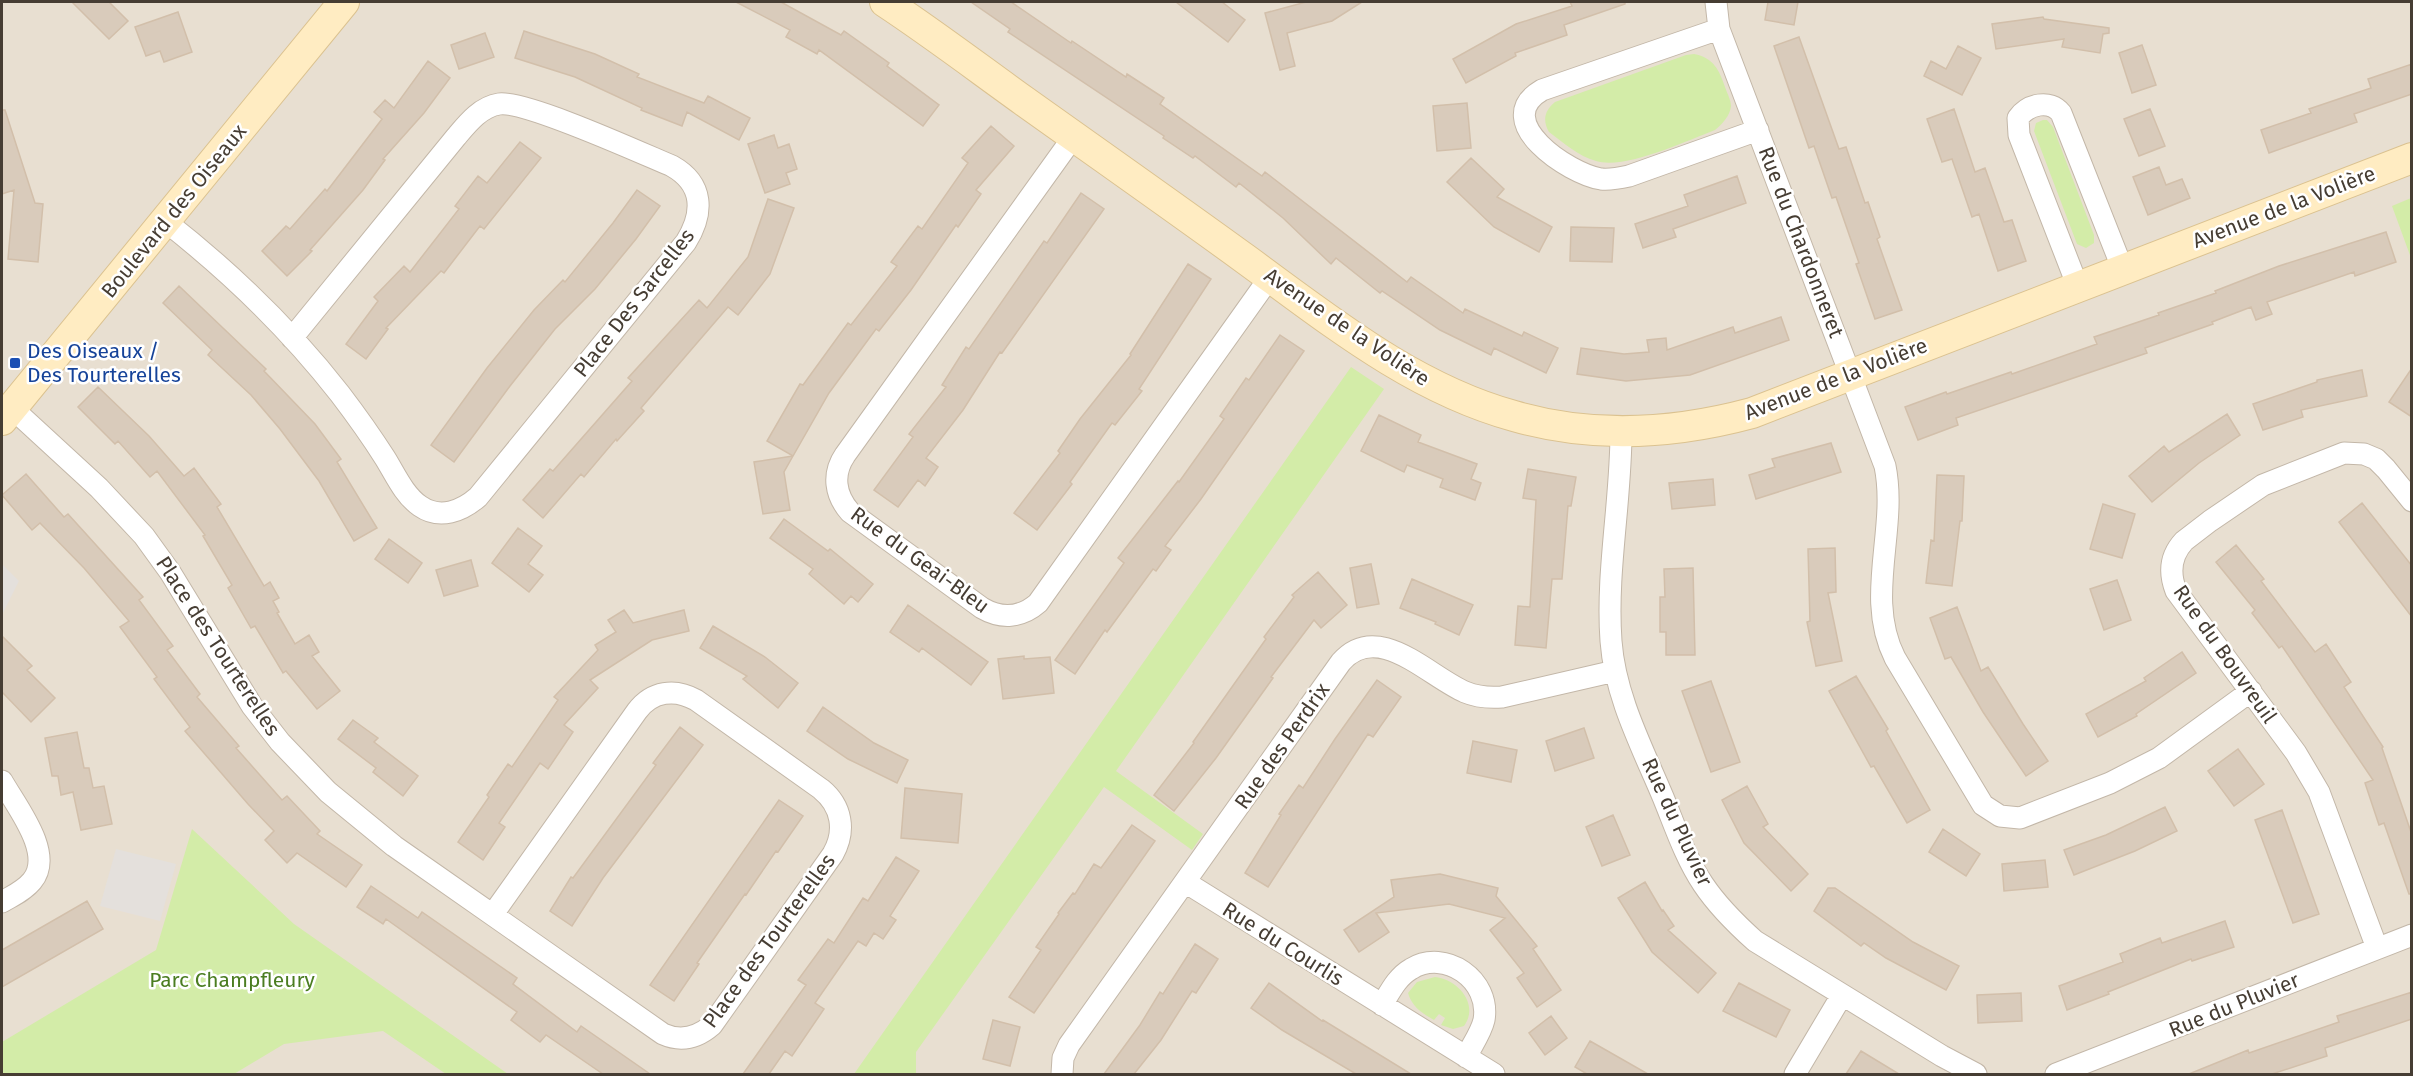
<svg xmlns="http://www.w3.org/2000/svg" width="2413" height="1076" font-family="'Fira Sans',sans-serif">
	<rect width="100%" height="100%" fill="#f4ede3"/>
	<path fill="#e8dfd1" d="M2 2H2411V1074H2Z"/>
	<path fill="#d3eca8" d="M1694 54C1714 58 1719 70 1725 87 1727 93 1731 100 1731 106 1730 116 1722 124 1715 130 1686 141 1625 170 1596 161 1578 156 1564 143 1549 132 1542 120 1545 110 1555 102L1686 55Z
		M2043 120H2047L2053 127 2094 235V243L2086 248 2077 244 2034 131 2036 123Z
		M2411 198V258L2392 206Z
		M1351 367 1384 389 1116 771 1203 834 1192 850 1104 787 916 1052V1074H854Z
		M192 829 294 924 508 1074H446L383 1031 284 1044 234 1074H2V1042L156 950Z
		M1435 977C1457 979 1480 1004 1464 1026L1453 1029 1441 1025 1445 1018 1439 1014 1434 1020C1422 1013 1412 1007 1408 993L1417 982Z"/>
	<path fill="#e4e0dc" d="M2 564 19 581 2 615Z
		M116 849 176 864 160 921 100 906Z"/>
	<path fill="#d9cbbb" stroke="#d2bfaa" stroke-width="1.5" d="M72 2H109L128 21 109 39Z
		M736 2H781L841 35 844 31 889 63 887 66 939 105 923 126 819 50 817 54 786 37 790 30Z
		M971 2H1011L1071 43 1072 41 1126 77 1127 74 1164 98 1160 104 1262 176 1265 172 1407 282 1411 277 1463 313 1465 309 1522 336 1524 332 1558 348 1546 373 1494 348 1491 355 1440 330 1382 291 1380 293 1336 258 1331 264 1283 218 1239 183 1236 187 1195 156 1193 158 1163 138 1164 136 1008 32 1010 29Z
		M1176 2H1222L1245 20 1228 42Z
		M1306 2H1362L1332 21 1287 33 1295 66 1280 70 1265 13Z
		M1570 2H1625V4L1564 25 1567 35 1515 53 1516 56 1466 83 1453 59 1516 24 1572 6Z
		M1768 2H1798L1794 25 1765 20Z
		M178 12 192 52 164 62 160 51 146 56 135 27Z
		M2043 17 2044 19 2109 28V33L2103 34 2100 53 2062 47 2064 39 1996 49 1992 24Z
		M524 31 595 54 639 74 637 77 704 103 708 96 750 118 739 140 687 112 682 126 641 110 642 108 575 77 515 58Z
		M485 33 494 57 459 69 451 45Z
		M1799 37 1839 149 1846 147 1865 203 1868 202 1880 237 1877 239 1902 310 1875 319 1856 264 1859 263 1836 197 1832 198 1814 146 1809 148 1774 46Z
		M2142 45 2156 85 2132 93 2119 53Z
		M1958 46 1981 58 1962 95 1924 76 1931 61 1946 69Z
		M428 61 450 78 424 113 383 159 385 160 363 190 310 250 312 251 287 276 262 251 286 226 290 229 325 189 327 191 382 119 374 112 385 100 394 108Z
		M2412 64V94L2354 114 2357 122 2269 153 2261 130 2311 113 2309 109 2371 88 2368 79Z
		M1467 103 1471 148 1437 151 1433 106Z
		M1954 109 1975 172 1985 168 2004 222 2012 220 2026 261 1998 271 1979 214 1972 217 1952 159 1942 162 1927 119Z
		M2150 109 2165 146 2139 156 2124 119Z
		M2 110H5L35 203 43 204 38 262 8 259 14 190 2 194Z
		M991 126 1014 146 976 190 981 194 958 227 956 225 911 290 879 331 876 329 829 393 793 456 767 441 800 384 803 385 848 323 851 325 897 266 891 262 918 226 922 229 968 163 962 158Z
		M774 135 778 148 789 144 797 169 786 173 790 184 765 193 748 144Z
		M520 142 541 158 484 229 480 226 444 273 441 271 386 328 388 329 366 359 346 344 378 301 374 297 404 266 410 272 459 209 455 206 478 176 487 183Z
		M1471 158 1504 189 1497 197 1552 227 1539 252 1494 227 1447 182Z
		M2159 167 2166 185 2182 179 2190 198 2148 215 2133 177Z
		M1737 176 1746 203 1673 229 1676 237 1643 248 1635 224 1688 206 1684 195Z
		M637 190 660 206 636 239 595 289 555 329 510 386 454 462 431 445 487 368 534 310 563 280 565 282 613 223Z
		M1081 193 1104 209 1002 353 1000 352 963 410 926 458 938 467 925 486 918 480 898 507 874 490 913 437 909 434 946 387 942 385 966 347 969 349 1044 241 1047 243Z
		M768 199 794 208 770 274 738 315 728 307 641 408 644 411 617 441 616 439 584 477 581 474 543 518 523 500 550 469 553 471 632 381 628 378 699 300 707 308 748 257Z
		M1571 227 1614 228 1612 262 1570 261Z
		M2386 232 2396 262 2355 276 2354 272 2267 302 2272 314 2256 320 2251 307 2212 322 2213 324 2145 348 2147 353 1956 418 1958 425 1918 440 1905 407 1946 392 1947 394 2011 372 2012 374 2097 344 2094 337 2159 315 2158 313 2216 293 2215 291 2279 266Z
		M1188 264 1211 279 1139 389 1142 391 1115 425 1112 423 1070 482 1072 484 1037 530 1014 513 1060 453 1058 451 1080 419 1131 355 1130 354Z
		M179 286 266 369 264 371 315 424 341 459 337 462 377 528 354 541 319 481 280 429 251 395 208 355 212 350 163 303Z
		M1781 317 1789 340 1690 375 1626 381 1577 374 1581 348 1624 354 1649 352 1647 340 1666 338 1667 350 1733 327 1735 333Z
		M1280 335 1304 351 1201 499 1165 546 1171 550 1156 571 1153 569 1107 632 1105 630 1075 674 1055 660 1124 563 1118 558 1178 481 1179 482 1224 419 1220 416 1246 378 1249 380Z
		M2412 368V417L2389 402Z
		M2362 370 2367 396 2301 410 2303 417 2263 430 2253 404 2317 382V380Z
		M98 387 149 436 184 476 194 468 221 504 217 507 264 586 270 582 279 598 273 601 279 612 277 613 295 644 309 635 319 652 312 656 340 691 317 709 286 671 283 673 255 626 251 628 228 588 232 585 203 536 205 535 157 471 150 477 118 441 115 444 78 407Z
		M2227 414 2240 435 2199 463 2152 502 2129 476 2164 446 2169 452Z
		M1379 415 1421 435 1418 442 1477 464 1471 479 1481 483 1475 500 1440 487 1443 479 1407 465 1404 472 1361 451Z
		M1831 443 1841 472 1756 499 1749 475 1775 467 1772 459Z
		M793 456 784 472 790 510 763 514 754 462Z
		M1528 469 1576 477 1571 506H1568L1562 579H1552L1546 648 1515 645 1518 606 1530 607 1536 500 1523 498Z
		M26 474 64 517 68 514 143 597 139 600 173 646 167 650 200 694 197 697 239 746 236 748 282 800 287 796 320 831 317 834 362 865 346 887 297 853 287 863 265 840 274 831 248 804 185 731 190 727 154 679 157 677 120 627 129 621 84 568 40 523 32 530 2 495Z
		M1937 475 1964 476 1962 521H1960L1952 586 1926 583 1931 540 1934 541Z
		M1713 479 1715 505 1672 509 1669 483Z
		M2362 503 2412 566V617L2339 522Z
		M2103 504 2135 514 2122 558 2090 549Z
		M784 519 828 551 830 549 873 584 858 602 851 596 844 604 809 574 813 569 770 538Z
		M518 528 542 546 528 564 543 575 529 592 492 563Z
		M389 539 422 563 408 583 375 559Z
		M2236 545 2264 579 2261 581 2315 652 2326 644 2351 682 2344 687 2383 747 2382 748 2412 835V894H2409L2384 823 2379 825 2365 783 2373 780 2282 646 2279 648 2252 613 2255 610 2216 562Z
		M1835 548 1836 592 1828 593 1842 661 1816 666 1807 622 1810 621 1808 549Z
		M471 560 478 586 444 596 436 570Z
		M1371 564 1379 604 1357 608 1350 568Z
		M1693 568 1695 655H1666V632H1660V597H1665L1664 569Z
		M1318 572 1347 605 1321 628 1314 620 1271 677 1273 678 1216 758 1174 811 1154 795 1194 743 1193 742 1266 639 1264 637 1294 597 1292 595Z
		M1412 579 1473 605 1459 635 1435 624 1436 622 1400 608Z
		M2117 580 2131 620 2104 630 2090 589Z
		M908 605 988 662 971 685 922 648 919 652 890 632Z
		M1957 607 1981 671 1988 667 2023 724 2048 761 2026 776 1983 712 1951 657 1945 659 1930 618Z
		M624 610 633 623 684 610 689 631 652 640 590 680 598 688 564 725 573 732 548 769 540 763 499 823 505 827 483 860 458 842 489 797 487 795 508 764 512 767 558 700 554 697 598 650 595 645 616 632 608 620Z
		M713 626 765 657 798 683 778 708 743 679 747 676 700 648Z
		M2 636 32 666 27 670 55 698 31 722 2 692Z
		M2182 652 2196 673 2136 714 2137 716 2098 737 2086 714 2146 681 2144 678Z
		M1024 656V659L1050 657 1054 693 1003 699 998 659Z
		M1856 676 1888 729 1886 731 1930 810 1907 823 1874 766 1871 767 1829 691Z
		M1377 680 1401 697 1373 737 1368 734 1268 887 1245 873 1281 815 1279 814 1299 785 1303 788 1335 739Z
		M1711 681 1740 762 1711 772 1682 691Z
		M823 707 874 743 908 760 897 783 848 759 807 731Z
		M353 720 378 738 374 742 418 776 403 796 373 772 376 768 338 739Z
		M680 727 703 745 603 878 572 926 550 911 571 877 573 878 656 765 653 763Z
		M1584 728 1594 758 1555 771 1546 741Z
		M77 732 84 768H89L93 788 104 786 112 824 81 830 73 792 61 795 58 776H52L45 738Z
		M1473 741 1517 750 1511 782 1467 773Z
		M2238 749 2264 784 2234 806 2208 771Z
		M1747 786 1768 824 1763 827 1808 874 1791 891 1744 843 1722 800Z
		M905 788 962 794 958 843 901 838Z
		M779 800 803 816 778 852 776 851 746 895 745 894 697 963 699 964 674 1001 650 985Z
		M2165 807 2177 831 2135 851 2074 875 2064 850 2106 835Z
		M2282 810 2319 914 2293 923 2255 820Z
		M1613 815 1630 855 1602 866 1586 827Z
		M1132 825 1155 841 1034 1013 1009 997 1041 950 1036 947 1059 914 1058 913 1073 893 1075 894 1094 864 1101 868Z
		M1943 829 1980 854 1966 876 1929 852Z
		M896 857 919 871 890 916 896 920 883 939 874 933 866 946 858 941 815 1003 824 1009 792 1056 785 1051 769 1074H743L806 985 798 980 828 939 834 943 863 898 868 901Z
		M2045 860 2048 887 2004 891 2002 864Z
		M1440 874 1498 888 1496 896 1537 946 1533 949 1561 990 1537 1007 1517 978 1524 973 1490 930 1505 918 1449 904 1376 913 1389 932 1359 952 1344 930 1394 897 1391 880Z
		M1645 882 1662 911 1663 910 1674 926 1668 930 1716 973 1698 993 1652 952 1618 898Z
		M371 886 418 918 422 912 517 978 513 984 577 1032 581 1026 650 1074H603L546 1035 540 1042 511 1020 517 1012 386 919 383 924 357 907Z
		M1828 888H1835L1913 942 1959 966 1946 990 1886 958 1864 943 1861 946 1814 911Z
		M87 901 103 929 2 987V950Z
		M2225 921 2234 947 2192 961 2191 959 2108 992 2109 994 2067 1010 2059 986 2123 962 2120 954 2160 938 2162 943Z
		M1195 944 1218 959 1196 993 1192 991 1161 1040 1134 1074H1104L1140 1025 1160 992 1163 994Z
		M1269 983 1322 1021 1323 1020 1411 1074H1356L1282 1030 1251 1008Z
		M1739 983 1790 1010 1776 1037 1723 1011Z
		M2412 992V1019L2325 1048 2327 1056 2272 1074H2189L2248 1050 2249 1053 2339 1022 2337 1016Z
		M2021 993 2022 1021 1978 1023 1977 995Z
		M1551 1016 1567 1038 1545 1055 1529 1033Z
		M993 1020 1020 1027 1010 1066 983 1059Z
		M1590 1041 1648 1074H1587L1575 1067Z
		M1861 1051 1899 1074H1846Z"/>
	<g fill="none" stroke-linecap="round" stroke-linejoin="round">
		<defs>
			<path id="street" d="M1716 2 1719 29 1885 466C1898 530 1864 597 1895 658L1983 805 2000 816 2020 818 2110 783 2159 758 2251 691
				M1719 29 1542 90C1489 121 1569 174 1601 179 1610 180 1620 178 1629 176L1758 130
				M1074 136 845 455C832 474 835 495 850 512L982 608C1001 619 1021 618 1038 603L1270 277
				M165 221C229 271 290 330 340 394 356 415 371 436 385 458 395 474 404 495 420 506 440 520 462 511 478 497L686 242C704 213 704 184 672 166 641 153 525 100 499 104 480 107 467 124 456 137L292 338
				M2078 287 2019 135 2018 118C2028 104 2050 99 2061 113L2123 270
				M12 408 99 488 144 536 170 572 252 706 280 742 328 792 394 846 663 1034C681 1042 697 1038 712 1025L833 854C846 831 842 806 821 789L696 700C675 688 652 691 637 711L493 914
				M1621 432C1621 502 1606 572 1611 641 1615 696 1642 747 1663 797 1675 826 1685 857 1703 884 1717 905 1736 924 1755 941L1942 1056 1976 1074
				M2 781C16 806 55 854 32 881 24 891 12 896 2 902
				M1185 882 1494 1074
				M2377 948 2319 792 2296 753 2176 591C2169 573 2170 556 2184 541L2210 521 2263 485 2344 453 2364 454 2376 459 2386 469 2412 501
				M1382 1005C1390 992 1397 977 1411 969 1445 948 1491 980 1484 1020 1481 1033 1472 1045 1466 1057
				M1062 1074 1063 1058 1069 1045 1341 662C1378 620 1428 676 1465 692 1477 697 1489 698 1502 697L1615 671
				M1795 1074 1842 995
				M2056 1074 2412 935"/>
			<path id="secondary" d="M885 2C932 33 978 68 1024 101 1097 153 1171 205 1244 258 1328 319 1412 388 1514 416 1593 439 1674 434 1752 413L2412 158
				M2 420 344 2"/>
		</defs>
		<use href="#street" stroke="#c3b7a8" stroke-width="23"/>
		<use href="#secondary" stroke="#dbc290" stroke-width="32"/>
		<use href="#street" stroke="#fff" stroke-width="21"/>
		<use href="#secondary" stroke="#ffecc2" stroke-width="30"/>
	</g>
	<rect fill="#1a4fb4" stroke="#fff" stroke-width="2" x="9" y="357" width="12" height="12" rx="3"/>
	<g text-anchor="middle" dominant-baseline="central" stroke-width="5" stroke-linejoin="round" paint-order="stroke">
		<g font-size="21" fill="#463d33" stroke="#fff">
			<text transform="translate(2284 207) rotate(-21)">Avenue de la Volière</text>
			<text transform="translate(174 211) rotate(-51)">Boulevard des Oiseaux</text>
			<text transform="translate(1801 242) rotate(69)">Rue du Chardonneret</text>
			<text transform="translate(634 303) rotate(-52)">Place Des Sarcelles</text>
			<text transform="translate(1347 327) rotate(34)">Avenue de la Volière</text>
			<text transform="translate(1836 379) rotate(-21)">Avenue de la Volière</text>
			<text transform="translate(920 560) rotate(36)">Rue du Geai-Bleu</text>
			<text transform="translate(218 646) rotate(57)">Place des Tourterelles</text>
			<text transform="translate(2225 654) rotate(55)">Rue du Bouvreuil</text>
			<text transform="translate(1282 746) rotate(-55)">Rue des Perdrix</text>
			<text transform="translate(1677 822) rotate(65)">Rue du Pluvier</text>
			<text transform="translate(769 941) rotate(-54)">Place des Tourterelles</text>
			<text transform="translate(1283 944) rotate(32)">Rue du Courlis</text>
			<text transform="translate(2234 1005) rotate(-22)">Rue du Pluvier</text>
		</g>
		<g font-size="21" fill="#164399" stroke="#fff" text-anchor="start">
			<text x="27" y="351">Des Oiseaux /<tspan x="27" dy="24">Des Tourterelles</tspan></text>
		</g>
		<g font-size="21" fill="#4b7d21" stroke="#fff">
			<text x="232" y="980">Parc Champfleury</text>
		</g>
	</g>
	<rect width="2413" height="1076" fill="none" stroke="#463d33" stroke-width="6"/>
</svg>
